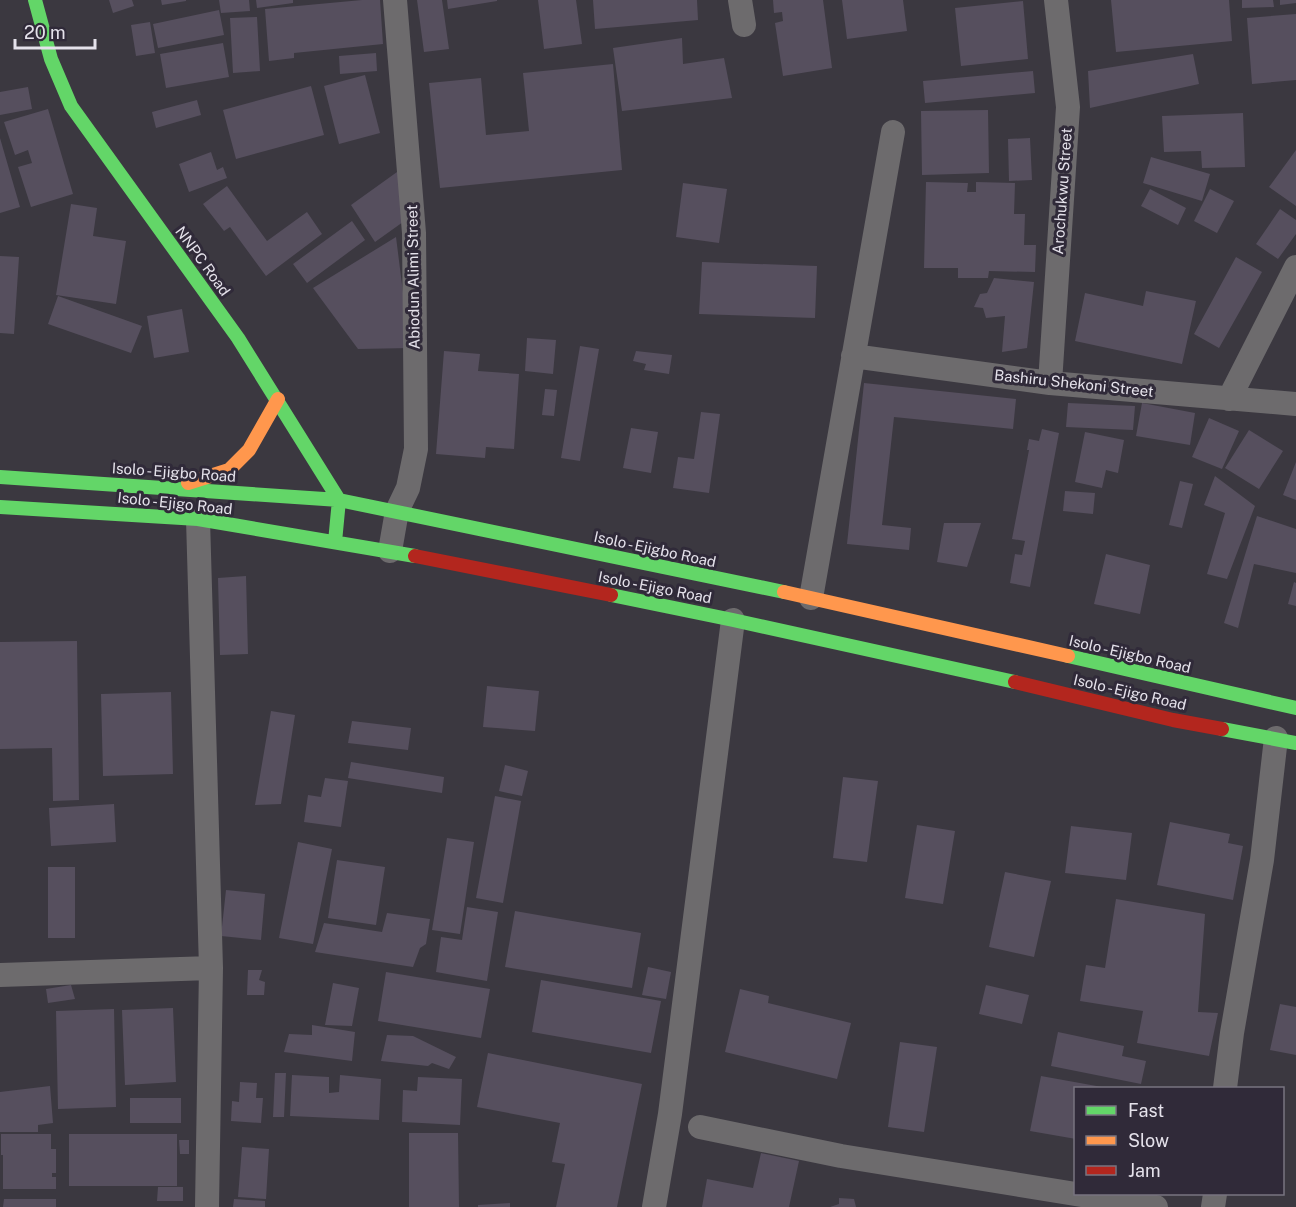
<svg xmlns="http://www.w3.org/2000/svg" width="1296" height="1207" font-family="'Public Sans',sans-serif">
	<rect width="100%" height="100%" fill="#3b3840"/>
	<path fill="#564f5e" d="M109 0H132L134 6 113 13Z
		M161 0H186V1L162 5Z
		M219 0H249L250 11 221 13Z
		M256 0H293V3L257 8Z
		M362 0H380L383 44 294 53V58L269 61 265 9Z
		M417 0H442L449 49 424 52Z
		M447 0H497V1L448 9Z
		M538 0H576L582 44 544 49Z
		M593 0H697L698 20 595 29Z
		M773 0H823L832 68 783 76 775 23 783 21 782 12 774 13Z
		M842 0H903L907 31 847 39Z
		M1111 0H1229L1232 41 1116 52Z
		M1242 0H1273L1274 7 1242 8Z
		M1280 0H1296V3L1280 5Z
		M1023 1 1028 59 961 66 955 8Z
		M219 10 224 35 158 48 153 24Z
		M1296 14V80L1252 84 1247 18Z
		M257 17 260 71 233 73 230 18Z
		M150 22 155 53 136 56 131 25Z
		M682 38 683 64 724 58 732 98 622 111 613 48Z
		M223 43 229 77 166 88 160 54Z
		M376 53 377 71 340 74 339 56Z
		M1193 54 1199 84 1090 108 1088 71Z
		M613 64 622 170 440 188 429 83 481 78 486 135 529 131 523 73Z
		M1033 71 1035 93 925 103 923 81Z
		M365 75 380 133 339 144 324 86Z
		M311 86 324 135 236 159 223 110Z
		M28 87 32 109 0 115V92Z
		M197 100 201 115 156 128 152 112Z
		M48 109 73 194 31 207 18 167 32 163 28 150 15 155 4 122Z
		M988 110 989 173 922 175 921 111Z
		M1243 113 1245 167 1202 168 1201 151 1164 152 1162 116Z
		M0 138 20 207 0 213Z
		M1030 138 1032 180 1009 181 1008 139Z
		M1296 150V206L1269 187Z
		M211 152 217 170 223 167 227 178 189 192 179 164Z
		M1151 157 1210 174 1202 201 1143 183Z
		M404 167 410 217 375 242 351 205Z
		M926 182 968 183 967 192H976V182L1015 183 1014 214H1025L1024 245H1036L1035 272 989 271 988 278H958V268H924Z
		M683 183 727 189 719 243 676 237Z
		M227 186 267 241 307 212 322 234 266 276 230 227 224 231 203 204Z
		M1150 189 1186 208 1178 225 1141 206Z
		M1210 189 1234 201 1217 233 1194 221Z
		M71 204 97 208 93 236 126 241 116 304 56 295Z
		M1280 209 1296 220V234L1278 259 1256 244Z
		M352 221 365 240 307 283 293 264Z
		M396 237 410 348 358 349 313 288Z
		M0 256 19 257 14 334 0 333Z
		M1236 257 1262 272 1219 348 1194 334Z
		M702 262 817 266 815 318 699 314Z
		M994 278 1034 282 1027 348 1002 352 1005 316 986 318 983 308 974 307 980 294 987 293Z
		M1146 291 1196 301 1182 364 1075 341 1085 293 1143 306Z
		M58 296 142 326 131 353 48 324Z
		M182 309 189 352 154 358 147 316Z
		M527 338 556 340 553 374 525 371Z
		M580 346 599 349 580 461 561 458Z
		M444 351 480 354 478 371 519 374 514 449 486 447 485 458 436 454Z
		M636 351 672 355 669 374 644 370 646 364 633 361Z
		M864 383 1016 399 1013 429 894 417 882 525 911 528 909 550 847 544Z
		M545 389 557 390 554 416 542 415Z
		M1068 403 1135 406 1133 430 1066 427Z
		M1142 403 1195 413 1190 445 1136 436Z
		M701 412 720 414 709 493 673 488 678 457 694 459Z
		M1209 418 1239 431 1222 469 1192 457Z
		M631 428 658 432 651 473 623 468Z
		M1042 429 1059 433 1030 587 1010 583 1015 554 1022 555 1025 541 1012 539 1029 450H1027L1029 439 1039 441Z
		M1249 430 1283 451 1259 489 1225 468Z
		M1085 432 1124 440 1118 473 1106 470 1102 488 1075 482Z
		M1296 462V500L1283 495Z
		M1215 476 1255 506 1227 579 1207 574 1225 513 1204 505Z
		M1180 481 1193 484 1182 528 1169 525Z
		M1065 491 1095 493 1093 514 1063 511Z
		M1257 516 1296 529V573L1254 564 1238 628 1224 623Z
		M944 523H981L967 567 937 562Z
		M1106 554 1150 565 1140 614 1094 604Z
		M246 576 248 654 220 655 218 578Z
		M1294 582 1296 583V606L1288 604Z
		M77 641 79 800 53 801 52 748 0 749V642Z
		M487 686 539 691 535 731 483 727Z
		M171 692 173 774 103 776 101 694Z
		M271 711 295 715 281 804 255 805Z
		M352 721 411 728 408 750 348 743Z
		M351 762 444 777 442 793 348 778Z
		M505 765 528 771 522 796 499 791Z
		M843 777 878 781 867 862 833 858Z
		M325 778 348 781 341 827 304 822 308 795 321 797Z
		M495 796 521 801 503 903 476 898Z
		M114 804 116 842 51 846 49 808Z
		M1170 822 1230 834 1228 843 1243 846 1233 900 1157 885Z
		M917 825 955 831 943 904 905 898Z
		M1071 826 1132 833 1126 880 1065 873Z
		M447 838 474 842 460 934 432 930Z
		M298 842 332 849 313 944 279 938Z
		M337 860 385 867 376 925 328 918Z
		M48 867H75V938H48Z
		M1005 872 1051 881 1034 957 989 947Z
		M226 890 265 894 261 940 221 936Z
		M1116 899 1205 914 1198 1012 1218 1013 1209 1056 1137 1043 1143 1011 1080 1001 1086 965 1105 968Z
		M467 907 498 912 487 981 436 972 441 937 462 940Z
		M515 911 641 933 632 988 505 967Z
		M387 913 430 919 426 944 420 948 413 967 315 952 324 923 382 932Z
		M648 967 671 972 666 999 642 995Z
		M248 970H262L259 980 265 982 264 995H247Z
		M386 972 490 989 481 1038 378 1021Z
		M541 980 661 1001 651 1053 532 1032Z
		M333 983 359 988 352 1026 325 1025Z
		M71 985 75 999 48 1003 46 989Z
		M986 985 1029 995 1022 1024 979 1014Z
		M740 989 769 996 768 1003 851 1023 837 1079 725 1052Z
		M1280 1004 1296 1007V1055L1270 1050Z
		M173 1008 176 1082 125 1085 122 1010Z
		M114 1009 116 1107 58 1109 56 1011Z
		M312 1025 355 1032 352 1061 284 1052 289 1034 312 1035Z
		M1058 1032 1124 1046 1122 1056 1146 1061 1141 1084 1051 1066Z
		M387 1035 413 1036 456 1057 449 1069 432 1063 428 1066 381 1061Z
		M900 1042 937 1047 924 1132 888 1127Z
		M488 1053 642 1084 617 1207H556L565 1164 552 1162 560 1123 477 1107Z
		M275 1073H286L284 1117H273Z
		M292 1075 329 1077V1093L339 1092 340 1075 381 1079 379 1120 290 1116Z
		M1041 1076 1102 1087 1076 1088V1139L1030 1131Z
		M418 1077 462 1079 460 1125 402 1122 403 1090 417 1091Z
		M240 1082 257 1083 256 1098H263L261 1123 231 1121 232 1101 239 1102Z
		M50 1086 53 1123 38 1125V1132H0V1092Z
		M130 1098H181V1123H130Z
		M409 1133H458L459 1207H409Z
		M1 1134H51V1149H56V1173H52V1177H56V1189H3V1155H1Z
		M69 1134H177V1186H69Z
		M179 1140H189V1154H180Z
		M242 1147 269 1149 266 1199 238 1197Z
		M761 1153 799 1161 789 1207H702L707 1179 753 1188Z
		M158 1187H183V1201H157Z
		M839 1198 854 1199 856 1207H830L839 1204Z
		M4 1199H56V1207H3Z
		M234 1199 265 1201V1207H233Z
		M510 1203V1207H478V1205Z"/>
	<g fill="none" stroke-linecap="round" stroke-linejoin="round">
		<path stroke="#6d6b6d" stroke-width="24" d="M740 0 744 25
			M853 356 1050 383 1296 404
			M1050 383 1068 107 1056 0
			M1229 399 1296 267
			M198 519 211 968
			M390 551 397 511 408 488 416 449 414 233 395 0
			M811 598 893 132
			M0 975 211 968 207 1207
			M1225 1088 1232 1033 1262 860 1276 738
			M700 1127 841 1156 1156 1207
			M654 1207 670 1114 733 620
			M1213 1207 1215 1194"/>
		<path stroke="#63d668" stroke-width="14" d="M35 0 51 59 71 106 238 338 339 500 335 542
			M0 477 339 500 784 592
			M0 507 198 519 415 556
			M611 595 733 620 1015 682
			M1068 656 1296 708
			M1222 729 1296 743"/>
		<path stroke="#ff974d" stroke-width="14" d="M188 483 229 470 249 450 278 399
			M784 592 1068 656"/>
		<path stroke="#b3261e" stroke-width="14" d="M415 556 611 595
			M1015 682 1173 720 1222 729"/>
	</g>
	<g text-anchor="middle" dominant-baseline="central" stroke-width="6" stroke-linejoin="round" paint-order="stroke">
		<g font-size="15" fill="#e5e2eb" stroke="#302a39">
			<text transform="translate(1062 191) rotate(-86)">Arochukwu Street</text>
			<text transform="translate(203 261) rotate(54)">NNPC Road</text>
			<text transform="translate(413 277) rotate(-91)">Abiodun Alimi Street</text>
			<text transform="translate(1074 383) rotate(6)">Bashiru Shekoni Street</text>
			<text transform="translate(174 472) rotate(4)">Isolo - Ejigbo Road</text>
			<text transform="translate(175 503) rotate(6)">Isolo - Ejigo Road</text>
			<text transform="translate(655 549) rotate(12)">Isolo - Ejigbo Road</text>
			<text transform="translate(655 587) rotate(11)">Isolo - Ejigo Road</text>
			<text transform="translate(1130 654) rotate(13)">Isolo - Ejigbo Road</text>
			<text transform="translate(1130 692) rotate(13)">Isolo - Ejigo Road</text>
		</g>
	</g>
	<rect x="1074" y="1087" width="210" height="108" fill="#302a39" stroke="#787480" stroke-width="1.5"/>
	<rect x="1086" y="1106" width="30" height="9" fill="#63d668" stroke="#787480" stroke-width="1.5"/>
	<text x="1128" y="1117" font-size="18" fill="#e5e2eb">Fast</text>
	<rect x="1086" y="1136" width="30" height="9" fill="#ff974d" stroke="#787480" stroke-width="1.5"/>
	<text x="1128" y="1147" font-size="18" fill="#e5e2eb">Slow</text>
	<rect x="1086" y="1166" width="30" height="9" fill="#b3261e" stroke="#787480" stroke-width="1.5"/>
	<text x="1128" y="1177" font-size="18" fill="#e5e2eb">Jam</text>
	<path d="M15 39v9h80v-9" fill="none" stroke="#e5e2eb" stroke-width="3"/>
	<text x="24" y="39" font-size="18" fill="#e5e2eb" stroke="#302a39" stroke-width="4.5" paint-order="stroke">20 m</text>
</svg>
